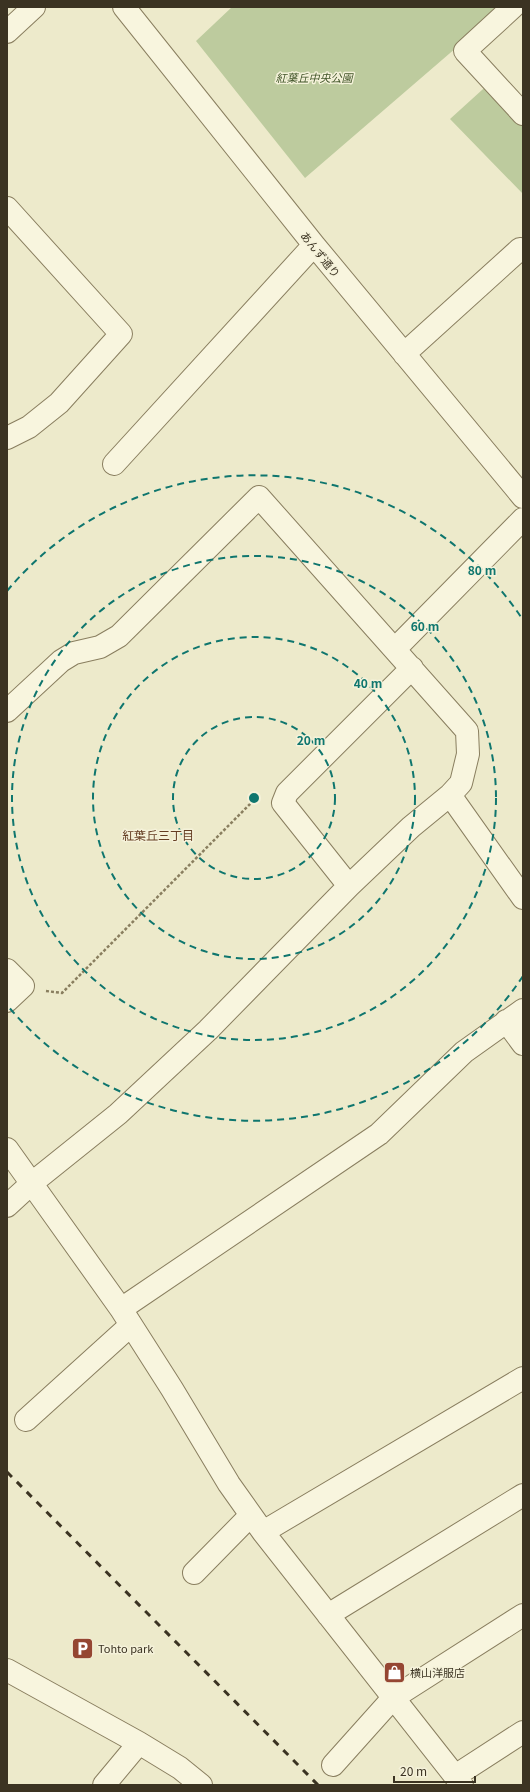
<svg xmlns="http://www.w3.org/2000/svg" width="530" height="1792" font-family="Georgia,'Noto Sans JP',serif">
	<rect width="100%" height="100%" fill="#edeacb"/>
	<path fill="#bdcb9e" d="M232 7H501L500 10 305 178 196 41Z
		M493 80 523 120V194L450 119Z"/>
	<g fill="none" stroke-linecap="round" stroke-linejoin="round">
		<defs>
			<path id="minor" d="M124 7 314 245 523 497
				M513 7 465 51 523 114
				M7 32 34 7
				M7 208 121 334 59 403 29 427 7 438
				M404 354 520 249
				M114 464 314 245
				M395 649 523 519
				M7 711 61 661 74 653 100 647 119 636 259 497 467 731 468 754 461 783 450 795 411 827 349 886 208 1030 118 1114 32 1183 7 1206
				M450 795 523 898
				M349 886 283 803 287 793 412 668
				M7 970 23 986 7 1001
				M506 1021 523 1044
				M7 1149 121 1309 172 1389 229 1484 263 1532 462 1785
				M121 1309 379 1134 464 1052 523 1010
				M26 1420 131 1325
				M263 1532 523 1378
				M194 1573 251 1515
				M328 1615 523 1495
				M7 1670 139 1743 180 1768 201 1785
				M333 1765 393 1698 523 1615
				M455 1776 523 1732
				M104 1785 139 1743"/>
		</defs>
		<use href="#minor" stroke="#897e5f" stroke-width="24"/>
		<path stroke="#897e5f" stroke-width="2.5" stroke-dasharray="3 2" stroke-linecap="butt" d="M46 991 62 993 259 795"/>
		<use href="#minor" stroke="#f8f5de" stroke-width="22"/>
		<path stroke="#3b3322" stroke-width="3" stroke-dasharray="7 7" stroke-linecap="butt" d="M7 1472 318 1785"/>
	</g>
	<g fill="none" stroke="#0f766e" stroke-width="2" stroke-dasharray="7 5">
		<circle cx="254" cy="798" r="81"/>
		<circle cx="254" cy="798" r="161"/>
		<circle cx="254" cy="798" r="242"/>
		<path d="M523 976A322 322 0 0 1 7 1005M7 591A322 322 0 0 1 523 620"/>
	</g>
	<defs>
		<symbol id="parking-square" viewBox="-11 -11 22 22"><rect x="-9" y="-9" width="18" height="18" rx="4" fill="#954632" stroke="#f5f2da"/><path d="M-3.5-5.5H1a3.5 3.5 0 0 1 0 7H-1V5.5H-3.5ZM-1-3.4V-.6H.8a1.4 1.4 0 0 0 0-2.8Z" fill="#fff"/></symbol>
		<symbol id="shop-square" viewBox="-11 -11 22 22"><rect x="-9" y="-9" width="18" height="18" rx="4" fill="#954632" stroke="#f5f2da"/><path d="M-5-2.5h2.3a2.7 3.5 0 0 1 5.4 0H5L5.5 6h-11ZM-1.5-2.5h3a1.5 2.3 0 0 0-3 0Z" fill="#fff"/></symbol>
	</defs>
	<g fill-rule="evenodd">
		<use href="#parking-square" x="70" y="1636" width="25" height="25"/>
		<use href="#shop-square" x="382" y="1660" width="25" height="25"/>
	</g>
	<g text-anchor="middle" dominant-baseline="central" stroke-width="3" stroke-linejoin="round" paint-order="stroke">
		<g font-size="11" font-style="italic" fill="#42562a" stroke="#f5f2da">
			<text x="314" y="77">紅葉丘中央公園</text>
		</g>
		<g font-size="11" fill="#3b3322" stroke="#f5f2da">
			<text transform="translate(321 254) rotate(51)">あんず通り</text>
		</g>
		<g font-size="11" fill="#3b3322" stroke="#f5f2da" text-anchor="start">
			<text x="98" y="1648">Tohto park</text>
			<text x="410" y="1672">横山洋服店</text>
		</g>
		<g font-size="12" fill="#653e23" stroke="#f5f2da">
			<text x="158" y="834">紅葉丘三丁目</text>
		</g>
	</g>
	<circle cx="254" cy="798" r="6" fill="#0f766e" stroke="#f5f2da" stroke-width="2"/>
	<g font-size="12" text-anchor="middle" font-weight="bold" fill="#0f766e" stroke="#f5f2da" stroke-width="3" stroke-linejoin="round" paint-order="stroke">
		<text x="482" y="575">80 m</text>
		<text x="425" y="631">60 m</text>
		<text x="368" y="688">40 m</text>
		<text x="311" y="745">20 m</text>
	</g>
	<rect width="530" height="1792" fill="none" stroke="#3b3322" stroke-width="16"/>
	<path d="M394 1776v6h81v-6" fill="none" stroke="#3b3322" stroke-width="2"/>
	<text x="400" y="1776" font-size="12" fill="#3b3322" stroke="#f5f2da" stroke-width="3" paint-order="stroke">20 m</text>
</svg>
